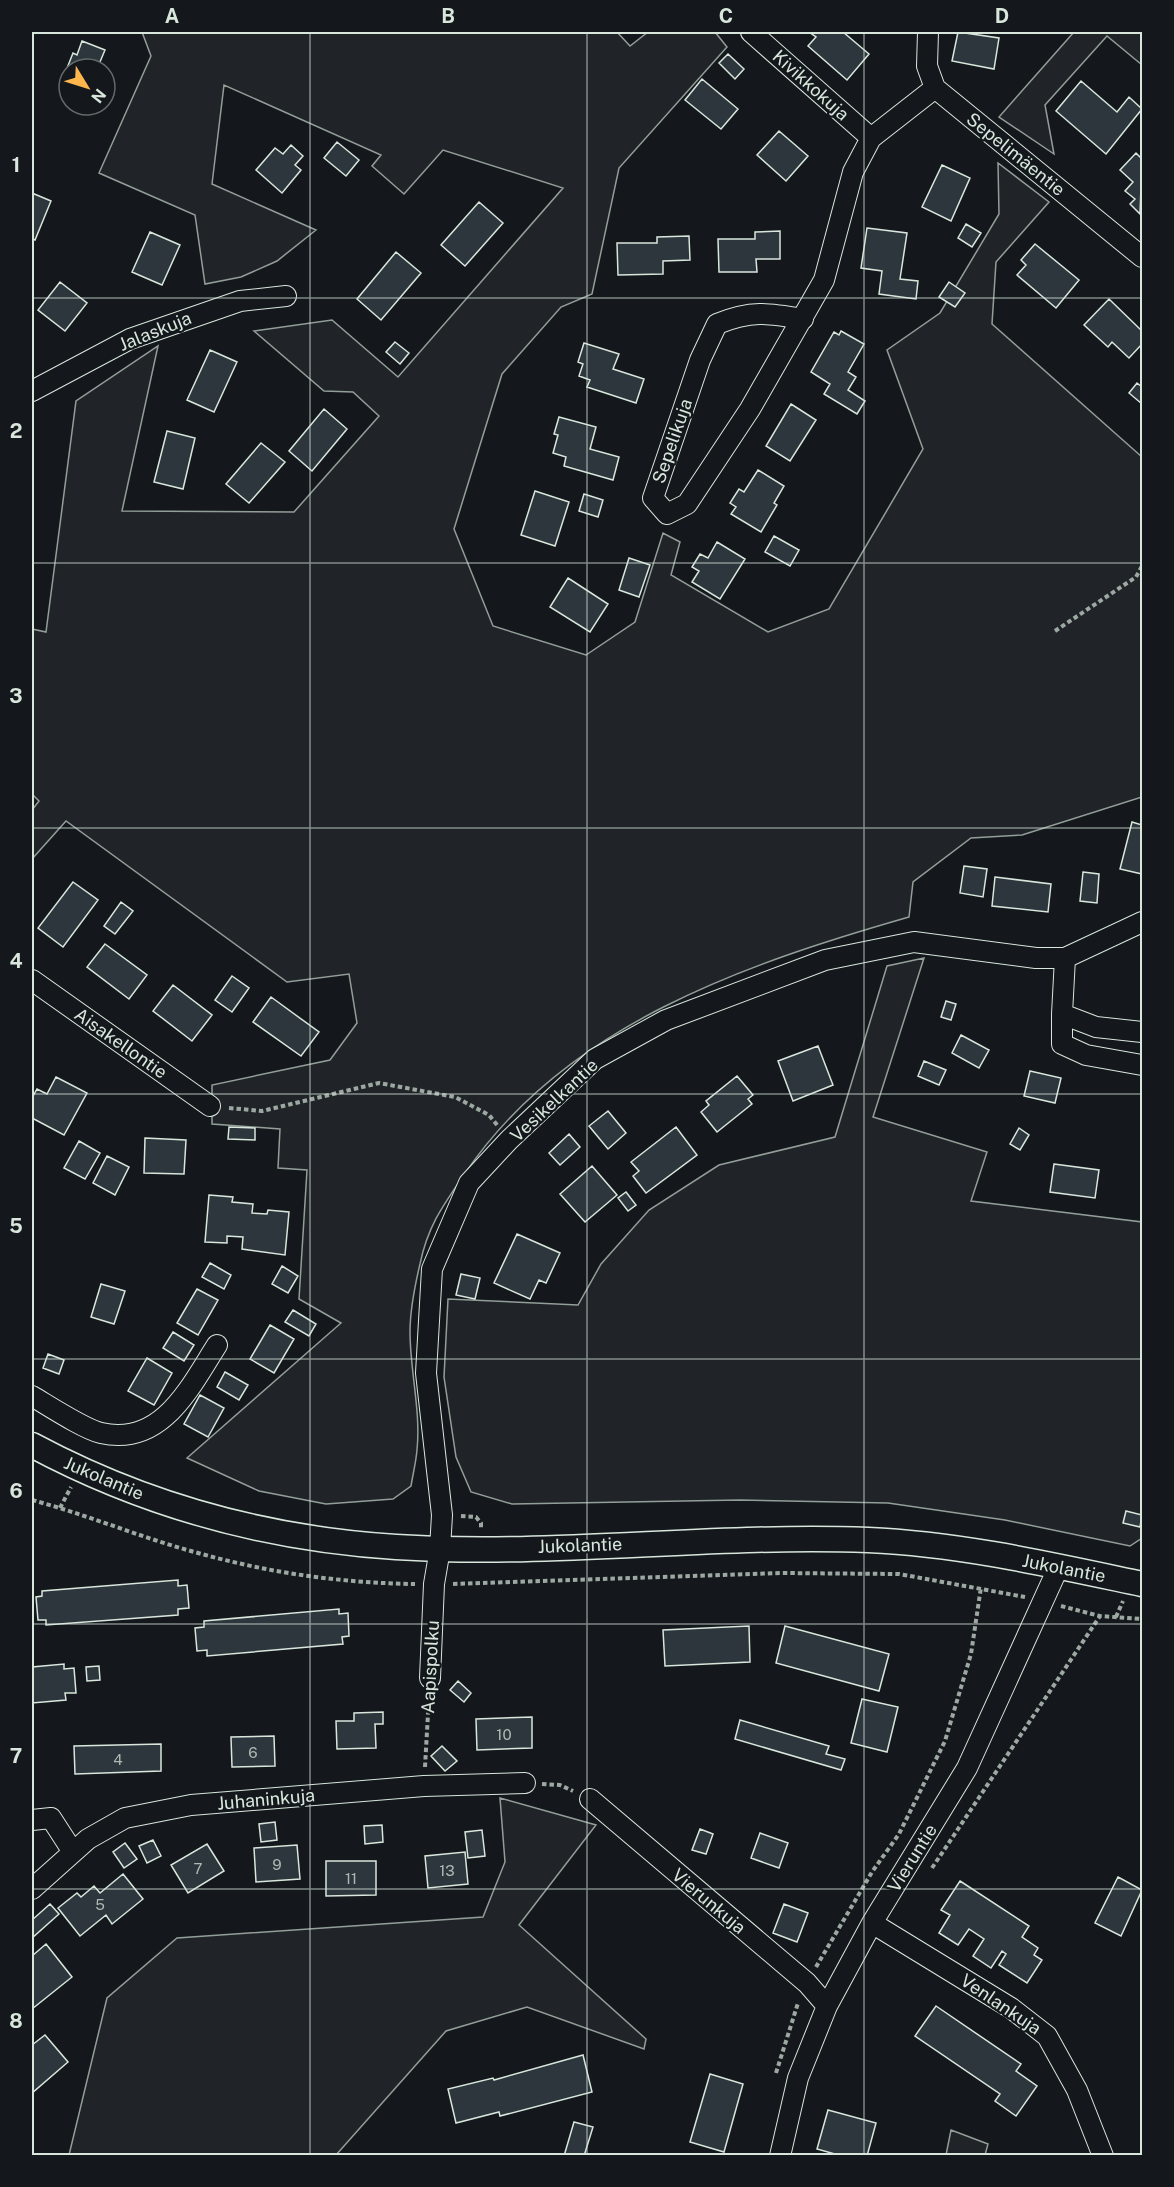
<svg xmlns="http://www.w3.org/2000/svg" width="1174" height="2187" font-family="'Public Sans',sans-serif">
	<rect width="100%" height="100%" fill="#14181c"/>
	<path fill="#202428" stroke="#939e99" stroke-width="1.5" d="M142 32H617L630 46 648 32H715L727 47 619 168 592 294 561 307 502 374 454 529 493 626 586 655 635 622 663 533 680 542 671 575 768 632 829 609 923 449 887 350 940 313 999 214 998 163 1049 202 996 262 992 324 1142 457V797L1022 835 971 838 913 882 909 917C745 964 566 1025 466 1172 444 1204 428 1225 420 1264 415 1285 410 1311 410 1332 410 1371 421 1411 417 1450 416 1462 413 1474 411 1486L393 1499 326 1504 259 1491 187 1458 341 1323 299 1299 307 1170 278 1168 280 1129 212 1124V1085L330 1060 357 1023 349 974 287 982 66 821 32 859V810L39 801 32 794V629L46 632 76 401 158 346 122 511 294 512 379 416 353 392 324 391 254 331 332 320 398 377 563 188 443 150 404 194 372 166 381 155 224 85 212 184 316 230 277 261 241 277 205 284 195 215 99 173 151 56Z
		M1074 32H1142V65L1107 36 1045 105 1054 154 999 117Z
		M924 958 873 1117 987 1152 971 1201 1142 1222V1538L1130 1546 1005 1520 888 1503 740 1500 512 1504 471 1492 456 1457 444 1377 448 1299 578 1305 601 1264 649 1210 719 1165 835 1137 887 966Z
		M500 1798 596 1825 519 1925 646 2039 644 2049 527 2007 446 2031 336 2155H69L107 1998 177 1938 483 1917 505 1862Z
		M951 2130 988 2144 985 2155H946Z"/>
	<path fill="#2c363c" stroke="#d8e6dc" stroke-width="1.5" d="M809 32H843L869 54 847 80 808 46 816 37Z
		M958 32 999 38 994 69 952 61Z
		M82 41 105 50 97 69H69V90L60 86 73 53 77 55Z
		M728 54 744 69 735 79 719 63Z
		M702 79 738 109 721 129 685 100Z
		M1081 81 1117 112 1129 97 1142 109 1106 154 1056 111Z
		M779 131 808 156 786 181 757 155Z
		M337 142 359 160 346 176 324 158Z
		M291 145 303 156 295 165 301 170 282 193 256 170 275 148 283 154Z
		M1136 153 1142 159 1140 214 1130 204 1135 199 1125 191 1133 182 1120 170Z
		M942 165 970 178 951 221 922 207Z
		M32 193 51 201 35 240 32 239Z
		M479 202 503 223 465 266 441 245Z
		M966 224 981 233 972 247 958 238Z
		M867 228 907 233 900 279 918 281 916 299 879 294 882 271 861 268Z
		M780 231V259H756L757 272H719L718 239H755V232Z
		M150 232 180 245 162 285 132 272Z
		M689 236 690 260 663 261V274L618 275 617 243H657V237Z
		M1035 244 1079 280 1056 308 1017 275 1026 265 1021 260Z
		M396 252 421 273 381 320 357 299Z
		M60 282 87 303 65 331 38 310Z
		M949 282 965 293 955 307 939 297Z
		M1109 299 1142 331V344L1129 358 1112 342 1108 347 1084 325Z
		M841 331 864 344 848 372 856 377 848 390 865 401 857 414 824 394 830 384 811 372 834 332 839 335Z
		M395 342 409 353 400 364 386 352Z
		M584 343 619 354 613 369 644 379 636 403 587 387 590 380 579 376 583 364 578 362Z
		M210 350 237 362 214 412 187 400Z
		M1137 383 1142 387V404L1129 393Z
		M791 404 816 420 790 461 766 446Z
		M324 409 347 429 312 471 289 451Z
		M559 417 596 427 590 449 619 457 613 480 564 466 566 457 553 453 558 435 554 434Z
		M167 431 195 438 183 489 154 482Z
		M261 443 285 462 249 503 226 484Z
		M758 470 784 486 774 503 777 505 761 532 731 514 736 507 730 503 739 489 744 492Z
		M535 491 569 502 555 546 521 535Z
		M584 494 603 500 598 517 579 511Z
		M774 536 799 550 790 566 765 552Z
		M717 542 745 559 720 599 692 582 699 571 692 567 700 554 708 558Z
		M629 558 650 565 639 597 619 590Z
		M568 578 608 604 590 632 550 607Z
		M1132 822 1142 825V874L1120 869Z
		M964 866 987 869 983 897 960 893Z
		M1083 872 1099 874 1097 903 1080 901Z
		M995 877 1051 884 1048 912 992 906Z
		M73 882 98 900 63 947 38 928Z
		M121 902 133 911 115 934 104 926Z
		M105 944 147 975 129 999 87 967Z
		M232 976 249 988 232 1012 215 1000Z
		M173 985 212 1015 192 1041 153 1011Z
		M271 997 319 1032 301 1056 253 1022Z
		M946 1001 956 1004 951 1020 941 1017Z
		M961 1035 989 1050 979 1068 952 1053Z
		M818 1046 833 1085 793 1101 778 1061Z
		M924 1061 946 1070 939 1085 918 1076Z
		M1030 1071 1061 1078 1055 1103 1024 1096Z
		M737 1076 753 1095 748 1099 752 1104 717 1132 701 1112 709 1105 706 1101Z
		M56 1077 87 1093 64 1135 32 1118V1098L37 1089 47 1094Z
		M608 1111 626 1133 608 1149 589 1126Z
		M229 1127 255 1128V1140L228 1139Z
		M676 1127 697 1155 646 1193 633 1176 639 1171 631 1162Z
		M1019 1128 1029 1135 1020 1150 1010 1144Z
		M569 1134 580 1147 560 1165 549 1153Z
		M145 1138 186 1140 184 1174 144 1173Z
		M79 1141 100 1153 85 1179 64 1168Z
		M107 1156 129 1167 115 1195 93 1183Z
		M1054 1164 1099 1170 1095 1198 1050 1192Z
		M592 1166 617 1195 585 1222 560 1194Z
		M626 1192 636 1205 628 1211 618 1198Z
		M209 1195 233 1197 232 1202 253 1204 252 1213 267 1214 268 1210 289 1212 285 1255 242 1249 243 1237 227 1236V1243L205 1242Z
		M517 1234 560 1253 546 1283 539 1280 530 1299 494 1283Z
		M210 1263 231 1275 224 1289 202 1277Z
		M282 1266 298 1276 288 1293 272 1284Z
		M461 1274 480 1278 475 1299 456 1295Z
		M101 1284 125 1291 114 1324 91 1317Z
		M197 1289 218 1300 198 1335 177 1323Z
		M293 1310 316 1324 309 1336 285 1322Z
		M270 1325 294 1339 274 1373 250 1359Z
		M173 1332 194 1345 184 1361 163 1348Z
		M48 1354 64 1360 59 1374 43 1368Z
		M147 1358 172 1373 154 1405 128 1391Z
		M225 1372 248 1385 239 1400 217 1387Z
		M200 1395 224 1408 208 1437 184 1424Z
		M1126 1511 1142 1515 1140 1527 1123 1523Z
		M178 1580V1586L187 1585 189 1608 178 1609V1615L46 1625V1620H38L36 1597 42 1596V1591Z
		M339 1609V1614L348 1613 349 1636 342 1637 343 1644 207 1656V1650L197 1651 195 1628 204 1627V1621Z
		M749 1626 750 1662 665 1666 663 1630Z
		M785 1626 889 1654 879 1691 776 1663Z
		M64 1664V1669L74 1668 76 1693H65L66 1700 32 1703V1667Z
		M99 1666 100 1680 87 1681 86 1667Z
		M458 1681 471 1693 464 1702 450 1690Z
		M862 1699 898 1707 887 1752 851 1743Z
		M383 1712V1724H375L376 1748 337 1749 336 1721H354V1713Z
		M532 1717V1748L477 1750 476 1719Z
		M740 1720 829 1746 826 1754 845 1759 841 1770 735 1739Z
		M274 1736 275 1766 232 1767 231 1737Z
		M161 1744V1771L75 1774 74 1746Z
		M442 1746 457 1761 445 1771 431 1756Z
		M275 1822 277 1840 261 1842 259 1824Z
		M382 1825 383 1842 365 1844 364 1826Z
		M700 1829 713 1834 706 1854 692 1850Z
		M482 1830 485 1856 468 1858 465 1832Z
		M760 1833 788 1843 779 1868 751 1858Z
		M153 1840 161 1856 147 1863 139 1846Z
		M125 1843 137 1859 124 1868 113 1852Z
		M207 1844 224 1871 188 1893 171 1865Z
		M297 1845 300 1879 256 1882 254 1848Z
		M465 1852 468 1884 428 1888 425 1856Z
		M326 1861H376V1895L326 1896Z
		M123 1874 143 1899 112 1924 106 1915 80 1936 58 1908 77 1893 81 1897 94 1886 100 1893Z
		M1118 1877 1142 1890 1121 1936 1095 1923Z
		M960 1881 1029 1926 1022 1937 1038 1948 1034 1955 1042 1960 1027 1983 999 1965 1006 1954 1002 1951 991 1968 973 1956 984 1939 969 1929 958 1945 939 1933 950 1915 941 1910Z
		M50 1904 59 1914 32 1938V1920Z
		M784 1904 808 1913 797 1942 773 1933Z
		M46 1944 72 1977 32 2009V1956Z
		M936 2006 1021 2064 1016 2071 1037 2086 1016 2116 995 2101 1000 2094 915 2036Z
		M45 2035 68 2062 32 2093V2045Z
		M583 2055 592 2092 500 2116 499 2112 456 2123 448 2089 493 2078 494 2080Z
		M710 2074 743 2084 724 2152 690 2142Z
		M828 2110 876 2123 867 2156H842L817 2149Z
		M574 2122 593 2127 584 2156H564Z"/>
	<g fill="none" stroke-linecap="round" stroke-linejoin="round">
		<defs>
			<path id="minor" d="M751 32 871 138
				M928 32 927 66 935 88 1142 257
				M803 319C768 313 751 310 717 324L700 360 653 498 667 514 687 504 750 409 824 280 853 172 871 138 935 88
				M32 391 130 339 240 301 286 296
				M1065 958 1062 1014 1096 1027 1142 1032
				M32 980 210 1106
				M1062 1014V1044L1086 1055 1142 1065
				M32 1396C49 1406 84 1429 101 1433 162 1447 190 1387 217 1345
				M430 1678 434 1584 440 1549 442 1515 426 1373 432 1269 469 1183 509 1140 595 1059 666 1020 825 960 914 942 1036 958H1065L1142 922
				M590 1799 807 1983 827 2006
				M32 1820 51 1818 73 1852
				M32 1889 88 1839 125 1818 191 1805 424 1786 525 1783
				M872 1923 1011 2008 1047 2036 1077 2090 1103 2156
				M780 2156 798 2078 827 2006 872 1923 967 1768 1059 1566"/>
			<path id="tertiary" d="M32 1445C144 1505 268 1539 396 1547 553 1557 710 1534 868 1540 961 1544 1052 1565 1142 1584"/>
		</defs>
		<use href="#minor" stroke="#d8e6dc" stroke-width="22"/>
		<use href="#tertiary" stroke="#d8e6dc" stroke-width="27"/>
		<path stroke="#9da8a2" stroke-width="4" stroke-dasharray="4.5 3" stroke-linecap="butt" d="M1055 631 1136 577 1142 566
			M229 1108 262 1111 379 1083 455 1097 489 1115 498 1126
			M32 1500C88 1515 142 1538 198 1553 270 1573 341 1583 415 1584
			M60 1508 71 1487
			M461 1516 476 1517 481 1523V1528
			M453 1584 780 1573 899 1574 1025 1597
			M1061 1606 1100 1616 1142 1619
			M1116 1617 1123 1601
			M425 1767 429 1696
			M542 1784 560 1785 573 1791
			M932 1868 1100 1616
			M816 1967 872 1872 899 1834 945 1741 971 1654 981 1587
			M776 2073 798 2003"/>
		<use href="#minor" stroke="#14181c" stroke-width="20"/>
		<use href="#tertiary" stroke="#14181c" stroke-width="24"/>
	</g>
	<path fill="none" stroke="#d8e6dc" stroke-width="1.5" stroke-opacity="0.55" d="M310 32V2156M587 32V2156M864 32V2156M32 298H1142M32 563H1142M32 828H1142M32 1094H1142M32 1359H1142M32 1624H1142M32 1889H1142"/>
	<g text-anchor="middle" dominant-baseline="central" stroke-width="4.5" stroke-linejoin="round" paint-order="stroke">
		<g font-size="15" fill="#adbab4">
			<text x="504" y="1734">10</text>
			<text x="253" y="1752">6</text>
			<text x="118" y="1759">4</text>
			<text x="277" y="1864">9</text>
			<text x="198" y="1868">7</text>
			<text x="447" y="1870">13</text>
			<text x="351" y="1878">11</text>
			<text x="100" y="1904">5</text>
		</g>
		<g font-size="18" fill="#d8e6dc" stroke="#14181c">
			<text transform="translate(811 85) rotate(42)">Kivikkokuja</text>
			<text transform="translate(1016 154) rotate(39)">Sepelimäentie</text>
			<text transform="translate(155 331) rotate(-22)">Jalaskuja</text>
			<text transform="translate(672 441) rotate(-71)">Sepelikuja</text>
			<text transform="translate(121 1043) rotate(35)">Aisakellontie</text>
			<text transform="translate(554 1100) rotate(-43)">Vesikelkantie</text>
			<text transform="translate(104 1478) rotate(23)">Jukolantie</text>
			<text transform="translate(580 1545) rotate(-2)">Jukolantie</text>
			<text transform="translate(1064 1568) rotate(11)">Jukolantie</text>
			<text transform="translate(430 1667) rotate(-87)">Aapispolku</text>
			<text transform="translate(266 1799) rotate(-5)">Juhaninkuja</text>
			<text transform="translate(912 1858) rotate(-58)">Vieruntie</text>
			<text transform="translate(709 1901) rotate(40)">Vierunkuja</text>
			<text transform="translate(1001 2004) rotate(34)">Venlankuja</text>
		</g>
	</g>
	<rect width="1174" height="2187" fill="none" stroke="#14181c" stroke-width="66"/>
	<g transform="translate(87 87) rotate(128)"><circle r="28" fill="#14181c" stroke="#626a69" stroke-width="1.5"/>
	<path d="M0-4.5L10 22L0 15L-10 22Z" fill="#ffb74d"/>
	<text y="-9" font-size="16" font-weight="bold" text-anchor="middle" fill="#d8e6dc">N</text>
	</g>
	<rect x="33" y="33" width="1108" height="2121" fill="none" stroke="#d8e6dc" stroke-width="2"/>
	<g font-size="20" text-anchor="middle" font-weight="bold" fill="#d8e6dc">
		<text x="172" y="23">A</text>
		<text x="448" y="23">B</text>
		<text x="726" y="23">C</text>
		<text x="1002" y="23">D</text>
		<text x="16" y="172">1</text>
		<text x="16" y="438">2</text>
		<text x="16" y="703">3</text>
		<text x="16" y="968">4</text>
		<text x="16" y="1233">5</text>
		<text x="16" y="1498">6</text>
		<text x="16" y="1763">7</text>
		<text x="16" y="2028">8</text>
	</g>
</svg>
